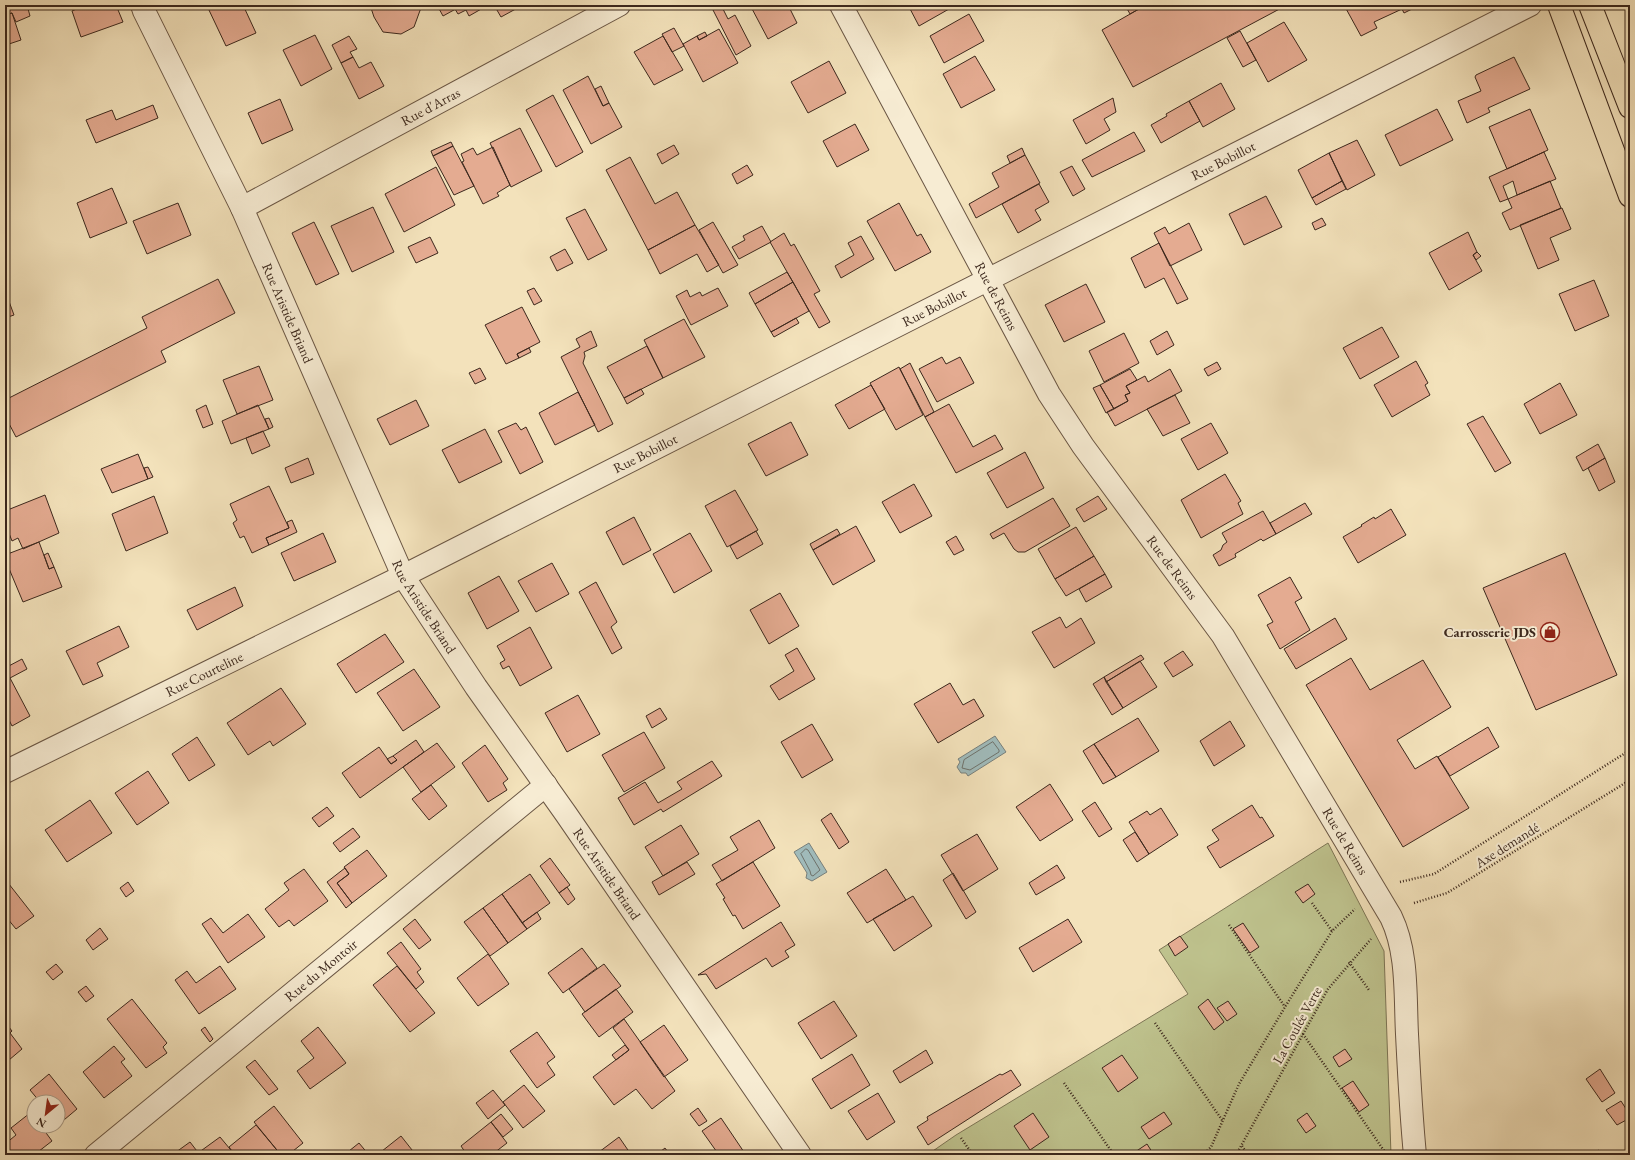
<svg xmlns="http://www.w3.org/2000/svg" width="1635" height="1160" font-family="'EB Garamond',serif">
	<rect width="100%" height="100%" fill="#f3e2bb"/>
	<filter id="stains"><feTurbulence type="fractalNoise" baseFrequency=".005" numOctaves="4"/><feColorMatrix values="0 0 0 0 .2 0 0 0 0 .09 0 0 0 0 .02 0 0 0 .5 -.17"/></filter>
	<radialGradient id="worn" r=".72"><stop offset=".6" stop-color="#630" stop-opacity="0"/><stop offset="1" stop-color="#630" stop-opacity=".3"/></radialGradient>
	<path fill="#bec28d" stroke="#7d7555" d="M1328 843 1384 951 1391 1155H927L956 1135 1188 994 1159 950Z"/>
	<path fill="#a0bbbb" stroke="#78807c" d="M995 736 1006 752 968 776 966 773H961L957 767 960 762 958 759Z
		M809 843 827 872 812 881 806 878 807 873 794 852Z"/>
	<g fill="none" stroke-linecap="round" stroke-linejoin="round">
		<path stroke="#6e726c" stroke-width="1" d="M993 742 999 750V752L970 770 962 768 964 760Z
			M806 849 808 850 820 870 813 876 811 875 810 871 801 854Z"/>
	</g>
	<path fill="#e4ab91" stroke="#3c281d" d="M5 5H27L30 16 16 22 12 13 5 15Z
		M82 5H116L123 22 81 37 72 11 83 6Z
		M215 5H243L256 33 226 46 208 8Z
		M370 5H422L414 27 401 34 383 32 374 17Z
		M437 5H463L443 16Z
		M463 5H481L483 8 469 16 466 10 458 14 455 9Z
		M494 5H523L501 17Z
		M721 5 728 19 735 15 751 46 736 55 713 10Z
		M750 5H788L797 23 768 39Z
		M908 5H947L949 9 919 26Z
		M1125 5H1146L1130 14Z
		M1146 5H1287L1133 87 1102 30Z
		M1344 5H1400L1402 9 1374 22 1377 28 1361 36Z
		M1400 5H1420L1404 13Z
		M12 13 21 40 9 44 5 33V15Z
		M969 14 984 41 944 63 930 36Z
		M1284 22 1307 60 1268 82 1247 43Z
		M674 28 684 46 672 52 662 34Z
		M719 29 738 63 703 82 683 44 697 36 699 40Z
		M1240 31 1256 60 1243 67 1227 38Z
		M705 32 707 36 699 40 697 36Z
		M315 35 332 69 301 86 283 50Z
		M349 36 357 49 350 52 353 57 341 63 332 45Z
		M663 36 683 70 654 85 634 52Z
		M975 56 995 90 961 108 943 74Z
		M353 57 359 68 371 62 384 86 359 99 341 63Z
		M1514 57 1530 89 1488 108 1490 112 1467 123 1458 101 1481 91 1475 77 1476 75Z
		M829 61 846 93 808 113 791 82Z
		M588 76 603 106 609 103 622 127 591 144 563 90Z
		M1221 83 1235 109 1203 127 1189 101Z
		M601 86 609 103 603 106 595 89Z
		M553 95 583 152 556 167 526 110Z
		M1113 98 1116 112 1104 119 1110 130 1086 144 1073 120Z
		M280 99 293 130 262 144 248 113Z
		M1189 101 1200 121 1161 143 1151 125 1167 116 1166 114Z
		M153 105 158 118 96 143 86 120 112 110 116 120Z
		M1437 109 1453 140 1400 166 1385 135Z
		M1530 109 1548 150 1507 169 1489 127Z
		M855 124 869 150 837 167 823 141Z
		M520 128 542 171 511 187 490 143Z
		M1134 132 1145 151 1092 177 1082 160Z
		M1357 140 1375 175 1347 190 1329 153Z
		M451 142 453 146 433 156 431 151Z
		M674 145 679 154 662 164 657 154Z
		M453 146 474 186 454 195 433 156Z
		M493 147 510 185 497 193 499 196 483 204 462 162 464 161 461 154 473 148 477 155Z
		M1022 148 1025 155 1010 163 1007 156Z
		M1544 152 1556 179 1517 195 1513 181 1503 186 1508 199 1500 202 1489 177Z
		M1329 153 1342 181 1312 198 1298 170Z
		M1025 155 1040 183 976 218 969 204 999 187 992 173Z
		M630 157 655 204 677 192 695 225 648 250 606 170Z
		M747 165 753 175 737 184 732 174Z
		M1072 166 1085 189 1073 196 1060 172Z
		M436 167 455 205 404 232 385 194Z
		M1342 181 1346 189 1316 205 1312 198Z
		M1550 181 1561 208 1510 230 1502 213 1512 208 1508 199Z
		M1039 184 1049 202 1035 210 1041 220 1018 233 1002 204Z
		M112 188 127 223 90 238 77 203Z
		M1266 196 1282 227 1244 245 1229 214Z
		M178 203 191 235 147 254 133 221Z
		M899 203 917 236 921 234 931 252 895 271 867 221Z
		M373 207 394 252 352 272 331 226Z
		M1562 208 1571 229 1550 238 1559 260 1538 269 1520 225Z
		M585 209 607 250 588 260 566 218Z
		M1322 218 1326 225 1315 230 1312 223Z
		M314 222 339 274 316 285 292 233Z
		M713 222 738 265 723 273 699 230Z
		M1189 223 1202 250 1170 266 1154 233 1165 227 1169 234Z
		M695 225 719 265 707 272 697 254 660 274 648 250Z
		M762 226 771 242 739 259 732 247 745 240 743 236Z
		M1468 232 1477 252 1473 255 1482 271 1449 290 1429 253Z
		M784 233 791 246 794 244 820 291 814 294 830 322 819 328 770 242Z
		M861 236 874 259 841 278 835 266 854 255 848 243Z
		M430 237 438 253 416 263 408 247Z
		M1159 243 1188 299 1177 304 1164 278 1145 288 1131 258Z
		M565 249 573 263 557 271 550 257Z
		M1477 252 1481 256 1476 260 1473 255Z
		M787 272 793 282 755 304 749 293Z
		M218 279 235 313 161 351 166 362 16 437 5 416V400L147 328 142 317Z
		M1594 280 1609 316 1575 331 1559 294Z
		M793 282 809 311 771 332 755 304Z
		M1086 284 1105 322 1064 342 1045 305Z
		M534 288 542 301 534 305 527 291Z
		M718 288 728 306 691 325 676 296 687 290 690 297 700 292 702 296Z
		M7 296 14 315 5 318V297Z
		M522 307 540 342 517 354 519 358 506 364 485 325Z
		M796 318 799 323 774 337 771 332Z
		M684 319 705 357 663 378 644 340Z
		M1382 327 1399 357 1360 379 1343 348Z
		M591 331 597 346 584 352 585 356 583 363 613 424 598 432 561 357 580 347 576 339Z
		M1167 331 1174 345 1157 355 1150 341Z
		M1124 333 1139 363 1104 382 1089 351Z
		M647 346 663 378 624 398 607 367Z
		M529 348 531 352 519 358 517 354Z
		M942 357 946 364 960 357 974 383 937 402 919 369Z
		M1416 361 1428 383 1425 385 1430 395 1392 417 1374 385Z
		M1217 362 1221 369 1208 376 1204 369Z
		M910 363 934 412 925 417 900 369Z
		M259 366 273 400 237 414 223 380Z
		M899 367 923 415 896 430 870 383Z
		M480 368 486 379 475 384 469 373Z
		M1130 369 1137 380 1126 386 1130 393 1125 395 1128 401 1114 409 1100 385Z
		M1170 369 1182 391 1115 426 1107 412 1128 401 1125 395 1130 393 1126 386 1145 376 1148 382Z
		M1560 383 1577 415 1540 434 1524 404Z
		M871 385 885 409 849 429 835 405Z
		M1100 385 1114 409 1106 413 1093 388Z
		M641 389 644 394 627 404 624 398Z
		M578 392 595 425 555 445 539 413Z
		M1175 395 1190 423 1163 436 1147 409Z
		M416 400 429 426 390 445 377 419Z
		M949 404 973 447 995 435 1003 449 956 473 925 417Z
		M206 405 213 424 203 428 196 410Z
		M258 405 269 429 231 444 222 421Z
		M1483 416 1511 463 1495 472 1467 424Z
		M269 418 273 427 269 429 265 419Z
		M791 422 808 455 766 476 748 444Z
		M516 423 521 430 526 427 543 462 520 474 498 431Z
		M1211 423 1228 453 1198 470 1181 439Z
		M485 429 502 462 459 483 442 450Z
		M263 431 270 446 252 454 246 438Z
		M1598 444 1605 458 1583 471 1576 457Z
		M1025 452 1044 488 1007 508 987 473Z
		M138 454 148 479 112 493 101 469Z
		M308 458 314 474 291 483 285 468Z
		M1605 458 1615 482 1599 491 1588 468Z
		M148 467 153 477 148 479 144 468Z
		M1225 474 1241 501 1238 503 1243 514 1201 538 1181 500Z
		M914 484 932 516 900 533 882 502Z
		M269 486 289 528 266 538 269 545 252 553 244 536 240 538 233 523 237 520 230 504Z
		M735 490 758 530 727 547 705 506Z
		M45 495 59 533 23 549 18 538 12 541 5 523V511Z
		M154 496 168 533 126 551 112 514Z
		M1098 496 1107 509 1084 522 1076 509Z
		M1053 498 1070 526 1025 552H1018L1014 549 1004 533 993 539 990 534Z
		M1305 503 1312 514 1276 534 1270 523Z
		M1391 509 1406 535 1358 563 1343 537 1362 526 1361 525 1374 517 1375 519Z
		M1263 511 1276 534 1263 541 1261 539 1235 554 1236 557 1219 566 1213 555 1221 550 1223 545 1227 542 1222 533Z
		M634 517 651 550 623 565 606 532Z
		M292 520 297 532 269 545 266 538 289 528 287 522Z
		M856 526 875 561 833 585 813 550Z
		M1076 527 1094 556 1055 579 1038 549Z
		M837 529 840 534 813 550 810 544Z
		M756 531 763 544 737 559 730 546Z
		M323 533 336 562 294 581 281 553Z
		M690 533 712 571 674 593 653 554Z
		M956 536 964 550 954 555 946 542Z
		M39 542 49 569 54 567 62 587 23 602 5 559V555Z
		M48 553 54 567 49 569 44 555Z
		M1565 553 1617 675 1536 710 1483 588Z
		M1094 556 1105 574 1066 596 1055 579Z
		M552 563 569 594 536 612 518 581Z
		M1105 574 1112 587 1086 602 1079 589Z
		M499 576 519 611 487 629 468 593Z
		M1290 577 1302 598 1295 602 1310 630 1280 649 1267 625 1273 622 1258 595Z
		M596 582 617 622 611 627 622 648 612 654 579 592Z
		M235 587 243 606 197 630 187 610Z
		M780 593 799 626 769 644 750 610Z
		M1060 617 1066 628 1081 618 1095 643 1054 668 1032 632Z
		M1335 618 1347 639 1296 669 1284 649Z
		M119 626 129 647 97 663 103 676 83 685 66 651Z
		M530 627 552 668 520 686 509 666 503 669 500 663 505 660 497 646Z
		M385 634 404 662 356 693 337 664Z
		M797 648 815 679 779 700 770 686 794 671 785 655Z
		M1183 651 1193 665 1173 677 1164 663Z
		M1141 655 1144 659 1106 682 1104 677Z
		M1351 658 1370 690 1423 660 1451 707 1397 740 1415 769 1437 756 1469 808 1403 847 1306 685Z
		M22 659 27 669 10 678 30 716 12 726 5 712V668Z
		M1140 661 1157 687 1123 708 1106 682Z
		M414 669 440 707 403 731 377 693Z
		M1104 677 1123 708 1112 715 1093 684Z
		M950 683 963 705 974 699 984 716 938 743 914 704Z
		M281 688 306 724 273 746 270 741 248 755 227 723Z
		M578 695 600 734 567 752 545 713Z
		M660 708 667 719 652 728 646 716Z
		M1138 718 1159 751 1116 777 1094 744Z
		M1230 721 1245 746 1214 766 1200 741Z
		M812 724 833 760 802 778 781 742Z
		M1488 727 1499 747 1450 776 1438 757Z
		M644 732 665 768 624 792 602 755Z
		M197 737 215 765 189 781 172 754Z
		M416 740 424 752 360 798 342 773 379 747 391 764 397 760 393 756Z
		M437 743 455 767 421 792 403 767Z
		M1094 744 1116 777 1103 784 1083 751Z
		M485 745 508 779 503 783 507 790 488 802 462 763Z
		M393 756 397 760 391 764 387 759Z
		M712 761 722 776 663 812 661 809 634 825 618 798 645 782 658 803 682 789 677 782Z
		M148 771 169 803 137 825 115 793Z
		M1050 784 1073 820 1040 841 1016 807Z
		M431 785 447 806 429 820 412 799Z
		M90 800 112 833 67 862 45 830Z
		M1095 802 1112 829 1099 837 1082 811Z
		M1252 805 1260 818 1262 817 1274 836 1220 868 1207 847 1219 840 1212 830Z
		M327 807 334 816 319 827 312 818Z
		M1161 808 1178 835 1149 854 1129 822 1147 811 1150 815Z
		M831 813 849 842 839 849 821 820Z
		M759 820 775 848 722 881 712 865 738 850 730 837Z
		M681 825 699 854 663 876 645 847Z
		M353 828 360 837 340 852 333 843Z
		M1135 832 1149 854 1137 862 1123 840Z
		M977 834 998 869 963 891 941 855Z
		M367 850 387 876 352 903 337 883 349 874 344 867Z
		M550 858 570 885 559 893 540 866Z
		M687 862 695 874 659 895 652 882Z
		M753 862 780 906 743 929 735 915 733 916 723 899 725 898 716 884Z
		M1057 865 1065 878 1036 895 1029 883Z
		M345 868 349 874 337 883 352 903 346 908 327 882Z
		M304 869 328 901 294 926 289 920 279 927 265 909 289 890 284 883Z
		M886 869 906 900 867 923 847 893Z
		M953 873 976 912 966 919 943 880Z
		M530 874 550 903 522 923 502 894Z
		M5 879 34 916 16 929 7 918 5 920Z
		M128 882 134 891 126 897 120 888Z
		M1308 884 1315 894 1303 903 1295 892Z
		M567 887 575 899 568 905 559 893Z
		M502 894 527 929 508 943 483 908Z
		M913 896 932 926 894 951 873 919Z
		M483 908 508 943 490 956 464 922Z
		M537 912 541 919 527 929 522 923Z
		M248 914 265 937 228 963 202 924 211 918 223 933Z
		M415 919 431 940 419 949 403 929Z
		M1068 919 1082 942 1033 972 1019 948Z
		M781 922 795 945 785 951 789 957 772 967 766 958 716 989 706 974 698 975Z
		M1243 923 1259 947 1250 953 1233 929Z
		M100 928 108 939 93 950 86 940Z
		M1180 936 1188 947 1175 956 1168 944Z
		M401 942 421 969 417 972 424 982 416 989 387 953Z
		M582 948 597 968 563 993 548 973Z
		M488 954 509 984 478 1006 457 978Z
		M56 964 63 972 53 980 46 972Z
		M604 964 621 986 585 1012 569 989Z
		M220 966 236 989 199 1014 175 980 187 971 196 983Z
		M397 966 435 1013 410 1032 373 985Z
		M86 986 94 996 86 1002 78 992Z
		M616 989 633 1012 599 1037 582 1014Z
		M132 999 167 1043 163 1047 167 1053 146 1068 107 1019Z
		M1208 999 1224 1022 1214 1030 1198 1007Z
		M834 1001 857 1036 821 1059 798 1023Z
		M1228 1001 1237 1014 1227 1021 1217 1008Z
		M624 1019 675 1091 652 1109 636 1089 614 1105 593 1077 629 1050 613 1028Z
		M5 1022 12 1031 10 1033 22 1049 9 1060 5 1055Z
		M664 1025 688 1060 664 1077 640 1042Z
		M205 1027 213 1039 210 1042 201 1030Z
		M318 1027 346 1063 310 1089 297 1071 314 1058 301 1041Z
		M537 1032 555 1057 547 1063 555 1075 537 1088 510 1051Z
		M625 1045 629 1050 616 1060 612 1055Z
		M114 1046 125 1059 121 1062 132 1076 104 1098 83 1072Z
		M1345 1049 1352 1059 1339 1067 1333 1057Z
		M926 1050 933 1063 900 1083 893 1071Z
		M852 1054 870 1085 831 1109 812 1079Z
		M1122 1055 1138 1078 1118 1092 1102 1068Z
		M255 1060 278 1089 269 1095 246 1067Z
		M1600 1069 1615 1093 1602 1102 1586 1079Z
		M1011 1070 1021 1085 928 1145 917 1127 928 1120 927 1117 1000 1074 1002 1075Z
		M49 1074 77 1109 58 1125V1102H40L30 1090Z
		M1353 1081 1369 1105 1359 1112 1342 1088Z
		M524 1085 545 1111 523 1128 503 1102Z
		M493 1090 505 1105 488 1119 476 1103Z
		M878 1093 895 1122 867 1140 848 1111Z
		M1621 1101 1630 1115V1118L1617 1125 1606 1110Z
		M274 1106 303 1143 288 1155H281L254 1122Z
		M698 1108 707 1121 699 1126 690 1114Z
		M1164 1112 1172 1124 1149 1139 1141 1127Z
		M30 1113 34 1117V1126H41L52 1141 34 1155H5V1144L16 1135 11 1128Z
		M1033 1113 1049 1137 1030 1150 1014 1126Z
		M1307 1113 1316 1126 1306 1133 1297 1120Z
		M501 1114 513 1129 503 1137 491 1122Z
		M721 1118 746 1155H719L702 1131Z
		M491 1122 507 1143 494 1153 496 1155H467L461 1146Z
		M256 1125 281 1155H235L229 1147Z
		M401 1136 416 1155H377Z
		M220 1137 235 1155H200L198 1153Z
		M619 1137 630 1153 627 1155H595Z
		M190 1142 200 1155H172Z
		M359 1143 369 1155H344Z
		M1147 1144 1154 1155H1137L1135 1152Z
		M665 1148 670 1155H656Z
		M1599 1150 1602 1155H1590Z"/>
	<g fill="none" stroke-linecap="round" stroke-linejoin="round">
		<defs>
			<g id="street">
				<path id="s1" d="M142 5 144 11 242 208 403 576 476 687 566 814 800 1155"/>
				<path id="s2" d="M841 5 1049 394 1083 446 1223 636 1391 917C1408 952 1405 995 1407 1034 1409 1074 1411 1115 1415 1155"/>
				<path id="s3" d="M242 208 619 5"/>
				<path id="s4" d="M5 772 403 576 1530 5"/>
				<path id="s5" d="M96 1155 546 785"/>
			</g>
			<path id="primary" d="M1559 5 1630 196
				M1590 5 1630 107"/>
		</defs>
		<use href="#street" stroke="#6a5644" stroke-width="24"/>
		<use href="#primary" stroke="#3c281d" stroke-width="24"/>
		<path stroke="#3c281d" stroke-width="2.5" stroke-dasharray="1 2" stroke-linecap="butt" d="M1400 882 1434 874 1630 750
			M1312 903 1332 931
			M1414 903 1447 893 1630 780
			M1229 925 1285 1007
			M1349 962 1369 990
			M1155 1023 1222 1120
			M1303 1034 1387 1155
			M1064 1083 1114 1155
			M961 1138 973 1155
			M1242 1146 1248 1155
			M1203 1155 1211 1147 1239 1084 1285 1007 1332 931 1355 909
			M1236 1155 1328 989 1371 939"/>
		<use href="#street" stroke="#f7ecd3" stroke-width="22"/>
		<use href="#primary" stroke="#f3e2bb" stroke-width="22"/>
	</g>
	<defs>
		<symbol id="shop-ring" viewBox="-11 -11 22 22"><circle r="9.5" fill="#f7ecd3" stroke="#8f2418" stroke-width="1.5"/><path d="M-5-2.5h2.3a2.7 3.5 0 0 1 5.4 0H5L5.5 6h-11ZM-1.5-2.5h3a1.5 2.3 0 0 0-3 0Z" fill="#8f2418"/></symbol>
	</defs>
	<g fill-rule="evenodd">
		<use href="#shop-ring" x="1539" y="621" width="22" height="22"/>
	</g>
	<g text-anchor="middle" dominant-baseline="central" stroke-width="4" stroke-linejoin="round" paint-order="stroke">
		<g font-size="14" fill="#3c281d" stroke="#f7ecd3">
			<text stroke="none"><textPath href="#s3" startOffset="214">Rue d'Arras</textPath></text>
			<text stroke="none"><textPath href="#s4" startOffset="1363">Rue Bobillot</textPath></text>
			<text stroke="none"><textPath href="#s2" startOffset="330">Rue de Reims</textPath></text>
			<text stroke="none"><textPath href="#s4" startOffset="1039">Rue Bobillot</textPath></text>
			<text stroke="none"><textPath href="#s1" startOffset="341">Rue Aristide Briand</textPath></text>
			<text stroke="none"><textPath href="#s4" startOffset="715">Rue Bobillot</textPath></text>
			<text stroke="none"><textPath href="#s2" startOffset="654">Rue de Reims</textPath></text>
			<text stroke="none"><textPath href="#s1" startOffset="665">Rue Aristide Briand</textPath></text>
			<text stroke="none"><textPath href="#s4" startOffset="222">Rue Courteline</textPath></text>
			<text stroke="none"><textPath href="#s2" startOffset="978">Rue de Reims</textPath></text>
			<text transform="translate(1507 845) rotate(-32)">Axe demandé</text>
			<text stroke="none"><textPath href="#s1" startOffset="989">Rue Aristide Briand</textPath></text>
			<text stroke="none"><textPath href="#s5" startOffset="291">Rue du Montoir</textPath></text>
			<text transform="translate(1297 1025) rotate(-61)">La Coulée Verte</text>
		</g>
		<g font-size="14" font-weight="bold" fill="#3c281d" stroke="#f7ecd3" text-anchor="end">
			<text x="1536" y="632">Carrosserie JDS</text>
		</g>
	</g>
	<rect width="1635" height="1160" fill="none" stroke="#f3e2bb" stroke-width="20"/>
	<rect x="6" y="6" width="1623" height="1148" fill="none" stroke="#3c281d" stroke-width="2"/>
	<rect x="10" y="10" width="1615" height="1140" fill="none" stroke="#3c281d"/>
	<g transform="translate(46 1114) rotate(209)"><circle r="19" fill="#f7ecd3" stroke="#ac9e8a"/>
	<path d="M0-3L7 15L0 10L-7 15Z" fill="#8f2418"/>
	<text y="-6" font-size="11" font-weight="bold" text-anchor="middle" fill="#3c281d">N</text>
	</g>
	<rect width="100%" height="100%" filter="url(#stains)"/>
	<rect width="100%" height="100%" fill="url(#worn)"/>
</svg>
